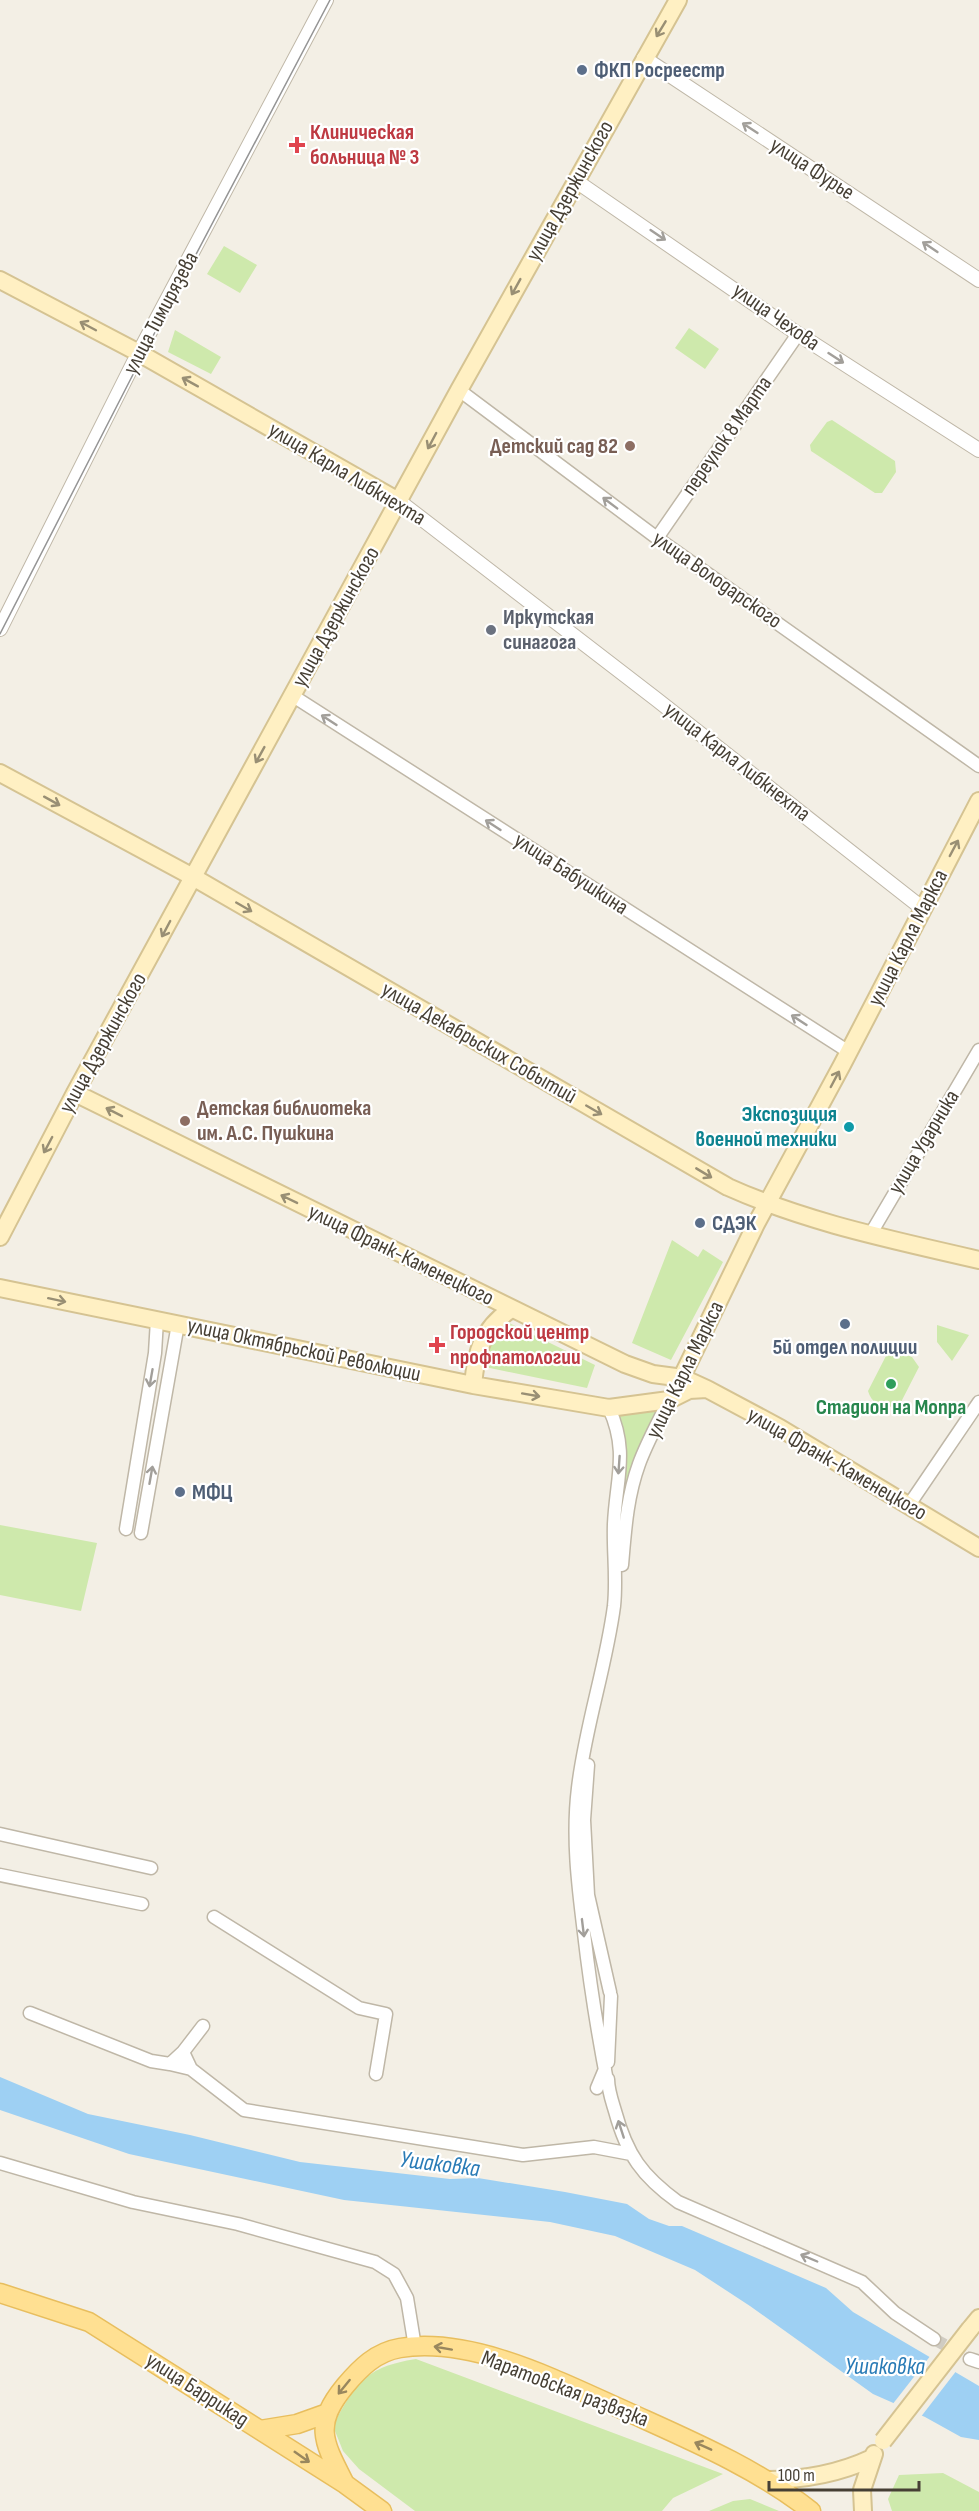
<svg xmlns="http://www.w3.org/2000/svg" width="979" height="2511" font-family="'Sofia Sans Condensed',sans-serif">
	<rect width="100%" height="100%" fill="#f3efe5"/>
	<path fill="#cee9ac" d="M224 246 257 265 240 293 207 274Z
		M689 328 719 349 705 369 675 348Z
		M175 330 221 357 211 374 168 352Z
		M832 420 895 461 896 472 882 493H875L811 451 810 445 827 422Z
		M672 1240 698 1257 703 1249 723 1262 671 1360 632 1343Z
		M507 1322 595 1365 587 1388 485 1367 488 1340Z
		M937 1325 969 1335 952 1361 937 1342Z
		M896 1351 912 1357 919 1367 899 1406C886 1408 872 1406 868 1391L888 1352Z
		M662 1406 625 1499 622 1431 614 1412Z
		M0 1525 97 1543 81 1611 0 1595Z
		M416 2359 723 2474 673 2498 662 2511H415L359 2469 343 2451 333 2426C356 2383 365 2367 416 2359Z
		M943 2473 979 2492V2511H892L888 2499 899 2475Z
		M750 2499 779 2511H709L733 2501Z"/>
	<path fill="#9ed0f3" d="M0 2077 88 2114 190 2135 300 2162 450 2179 478 2178 565 2192 627 2204 649 2219 669 2226H682L826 2288 853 2312 979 2386V2440L961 2437 925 2417 873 2394 750 2306 695 2270 615 2236 550 2222 344 2200 129 2154 0 2110Z"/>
	<path fill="#f3efe5" d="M931 2355 957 2370 920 2418 892 2405Z"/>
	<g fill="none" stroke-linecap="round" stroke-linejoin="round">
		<path stroke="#d0ccc2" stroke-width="12" stroke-dasharray="12 6" stroke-linecap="butt" d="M934 2339 970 2359"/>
		<defs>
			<path id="minor" d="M459 390 657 538 979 766
				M657 538 798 334
				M293 696 849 1052
				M870 1235 979 1050
				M909 1505 979 1402
				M126 1529 155 1353 157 1320
				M141 1533 178 1324
				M622 1565C625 1530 627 1497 639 1464 647 1442 659 1421 669 1400
				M588 1765 584 1820 588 1895 610 1992
				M0 1834 151 1868
				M0 1875 142 1904
				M214 1917 359 2008 386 2014 376 2074
				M30 2013 151 2061 170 2064
				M183 2052 203 2026
				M608 2062 611 1996
				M191 2069 183 2052 170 2064 191 2069 244 2110 523 2155 594 2147 631 2154
				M608 2079C608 2090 612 2101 615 2111 627 2155 642 2176 678 2202L862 2282 895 2313 934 2339
				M608 2086C598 2035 590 1985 584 1933 578 1885 572 1837 578 1788 585 1727 606 1667 614 1606 617 1578 613 1551 614 1524 616 1479 629 1452 609 1408
				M597 2088 605 2069
				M0 2163 133 2202 238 2224 375 2262 394 2274 407 2298 415 2347
				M970 2359 979 2362"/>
			<path id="tertiary" d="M644 58 979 280
				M576 181 798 334 979 450
				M400 502 656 699 922 908
				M0 629 134 362 326 0"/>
			<path id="secondary" d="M0 280 139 353 400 502
				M0 773 193 877 728 1187C808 1223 894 1240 979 1260
				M75 1093 625 1364 653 1374 683 1378 707 1389 780 1428 979 1548
				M0 1237 75 1093 459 390 678 0
				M0 1288 473 1385 609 1408 669 1400 689 1390 707 1389
				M473 1385C476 1352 482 1329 510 1310
				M677 1387 756 1224 842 1065 979 801
				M970 2329 979 2318
				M766 2480C803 2480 838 2474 872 2458
				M863 2511 862 2490 874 2454"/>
			<path id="primary" d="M0 2293 89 2322 345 2484 382 2511
				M260 2430 297 2424 325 2414
				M345 2484C323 2441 313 2425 345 2386 360 2368 376 2352 400 2348 474 2336 562 2383 628 2412 692 2441 756 2468 811 2511"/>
		</defs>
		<use href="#minor" stroke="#bfb7a7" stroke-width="15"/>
		<use href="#tertiary" stroke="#bfb7a7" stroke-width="16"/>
		<use href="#secondary" stroke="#d5c392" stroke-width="20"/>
		<use href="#primary" stroke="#e8be5e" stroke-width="21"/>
		<use href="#minor" stroke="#fff" stroke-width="12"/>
		<use href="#tertiary" stroke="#fff" stroke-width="14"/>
		<use href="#secondary" stroke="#fff0c3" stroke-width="16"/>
		<use href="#primary" stroke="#ffe092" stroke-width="18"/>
		<path stroke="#959595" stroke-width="1.5" d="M0 634 143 355 330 0"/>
		<defs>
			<path id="secondary-bridge" d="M883 2441 970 2329"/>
		</defs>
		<use href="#secondary-bridge" stroke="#d5c392" stroke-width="20" stroke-linecap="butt"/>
		<use href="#secondary-bridge" stroke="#fff0c3" stroke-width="16"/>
	</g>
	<defs><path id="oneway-shaft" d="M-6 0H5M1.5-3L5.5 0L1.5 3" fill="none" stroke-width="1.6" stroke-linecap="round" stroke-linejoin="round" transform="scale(1.5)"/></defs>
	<g stroke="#998f74">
		<use href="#oneway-shaft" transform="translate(661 29) rotate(121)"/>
		<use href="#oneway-shaft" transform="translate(516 287) rotate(119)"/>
		<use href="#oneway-shaft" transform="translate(88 326) rotate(-152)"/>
		<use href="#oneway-shaft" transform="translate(190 382) rotate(-151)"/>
		<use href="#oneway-shaft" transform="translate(432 441) rotate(118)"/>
		<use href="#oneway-shaft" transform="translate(260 755) rotate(119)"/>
		<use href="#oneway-shaft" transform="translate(52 801) rotate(29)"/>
		<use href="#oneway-shaft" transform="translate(954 848) rotate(-62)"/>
		<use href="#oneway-shaft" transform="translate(244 907) rotate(30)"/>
		<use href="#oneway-shaft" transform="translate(166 929) rotate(118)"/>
		<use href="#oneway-shaft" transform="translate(835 1079) rotate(-62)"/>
		<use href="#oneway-shaft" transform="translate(594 1110) rotate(30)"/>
		<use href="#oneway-shaft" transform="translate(114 1112) rotate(-153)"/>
		<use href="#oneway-shaft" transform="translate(48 1145) rotate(118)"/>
		<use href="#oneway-shaft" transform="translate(704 1173) rotate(31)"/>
		<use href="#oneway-shaft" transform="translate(289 1199) rotate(-154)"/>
		<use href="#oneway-shaft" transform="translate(57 1300) rotate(12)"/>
		<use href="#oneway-shaft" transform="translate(531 1395) rotate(10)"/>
	</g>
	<g stroke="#a29f9a">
		<use href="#oneway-shaft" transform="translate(750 128) rotate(-147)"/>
		<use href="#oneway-shaft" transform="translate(658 235) rotate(34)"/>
		<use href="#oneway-shaft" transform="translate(930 247) rotate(-146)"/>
		<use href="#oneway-shaft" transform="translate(836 358) rotate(33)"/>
		<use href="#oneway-shaft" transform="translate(610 503) rotate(-143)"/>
		<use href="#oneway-shaft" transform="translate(329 720) rotate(-147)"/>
		<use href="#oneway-shaft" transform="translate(493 825) rotate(-147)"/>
		<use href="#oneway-shaft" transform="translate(799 1020) rotate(-147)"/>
		<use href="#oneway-shaft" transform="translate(151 1378) rotate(100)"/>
		<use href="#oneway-shaft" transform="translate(619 1465) rotate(94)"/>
		<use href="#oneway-shaft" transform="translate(151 1475) rotate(-80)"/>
		<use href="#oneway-shaft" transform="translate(583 1928) rotate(83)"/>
		<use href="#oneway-shaft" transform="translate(621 2129) rotate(-108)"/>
		<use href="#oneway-shaft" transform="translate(809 2258) rotate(-157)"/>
	</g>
	<g stroke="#99875e">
		<use href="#oneway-shaft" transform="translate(443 2348) rotate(-170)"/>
		<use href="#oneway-shaft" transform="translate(344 2387) rotate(129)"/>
		<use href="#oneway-shaft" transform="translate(703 2446) rotate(-156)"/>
		<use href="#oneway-shaft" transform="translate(302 2457) rotate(35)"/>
	</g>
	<g fill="#5c6f8a" stroke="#fff" stroke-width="2">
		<circle cx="582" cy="70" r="6"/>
		<circle cx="700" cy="1223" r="6"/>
		<circle cx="845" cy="1324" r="6"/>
		<circle cx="180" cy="1492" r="6"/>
	</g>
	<g fill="#e0444e" stroke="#fff" stroke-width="2">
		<path d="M294 136h6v6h6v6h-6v6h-6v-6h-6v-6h6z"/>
		<path d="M434 1336h6v6h6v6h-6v6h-6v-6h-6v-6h6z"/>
	</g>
	<g fill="#8d6e63" stroke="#fff" stroke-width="2">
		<circle cx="630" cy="446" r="6"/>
		<circle cx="185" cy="1121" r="6"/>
	</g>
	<circle fill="#6b7280" stroke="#fff" stroke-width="2" cx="491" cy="630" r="6"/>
	<circle fill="#0f9aa8" stroke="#fff" stroke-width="2" cx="849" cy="1127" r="6"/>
	<circle fill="#2e9e5b" stroke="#fff" stroke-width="2" cx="891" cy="1384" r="6"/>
	<g text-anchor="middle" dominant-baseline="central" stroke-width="4.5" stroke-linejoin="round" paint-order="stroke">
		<g font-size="22" font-weight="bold" fill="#4e5e75" stroke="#fff" text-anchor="start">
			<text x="594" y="70">ФКП Росреестр</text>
			<text x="712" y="1223">СДЭК</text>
			<text x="845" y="1347" text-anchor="middle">5й отдел полиции</text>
			<text x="192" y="1492">МФЦ</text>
		</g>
		<g font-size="22" font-weight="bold" fill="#be3a42" stroke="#fff" text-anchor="start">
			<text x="310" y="132">Клиническая<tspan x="310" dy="25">больница № 3</tspan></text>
			<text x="450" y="1332">Городской центр<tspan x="450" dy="25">профпатологии</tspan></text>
		</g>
		<g font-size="22" fill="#463f34" stroke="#fff">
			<text transform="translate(812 169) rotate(33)">улица Фурье</text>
			<text transform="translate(570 191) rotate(-61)">улица Дзержинского</text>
			<text transform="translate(161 313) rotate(-62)">улица Тимирязева</text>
			<text transform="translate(776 317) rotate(35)">улица Чехова</text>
			<text transform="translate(727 436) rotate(-55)">переулок 8 Марта</text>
			<text transform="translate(347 474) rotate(31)">улица Карла Либкнехта</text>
			<text transform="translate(717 580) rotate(35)">улица Володарского</text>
			<text transform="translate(336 617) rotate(-61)">улица Дзержинского</text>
			<text transform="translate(737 762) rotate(38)">улица Карла Либкнехта</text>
			<text transform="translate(571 874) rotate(33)">улица Бабушкина</text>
			<text transform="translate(908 938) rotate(-63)">улица Карла Маркса</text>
			<text transform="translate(103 1043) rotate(-61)">улица Дзержинского</text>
			<text transform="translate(479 1043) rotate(30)">улица Декабрьских Событий</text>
			<text transform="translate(924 1142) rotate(-59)">улица Ударника</text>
			<text transform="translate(401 1255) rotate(26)">улица Франк-Каменецкого</text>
			<text transform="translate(304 1350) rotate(12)">улица Октябрьской Революции</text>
			<text transform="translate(685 1370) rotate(-64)">улица Карла Маркса</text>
			<text transform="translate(837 1464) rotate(30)">улица Франк-Каменецкого</text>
			<text transform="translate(565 2389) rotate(21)">Маратовская развязка</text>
			<text transform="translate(197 2390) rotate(33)">улица Баррикад</text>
		</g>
		<g font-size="22" font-weight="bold" fill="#785e54" stroke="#fff" text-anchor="end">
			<text x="618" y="446">Детский сад 82</text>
			<text x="197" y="1108" text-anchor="start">Детская библиотека<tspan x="197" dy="25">им. А.С. Пушкина</tspan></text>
		</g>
		<g font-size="22" font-weight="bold" fill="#5b616d" stroke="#fff" text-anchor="start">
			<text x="503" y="617">Иркутская<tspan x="503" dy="25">синагога</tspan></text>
		</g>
		<g font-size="22" font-weight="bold" fill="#0d838f" stroke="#fff" text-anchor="end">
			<text x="837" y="1114">Экспозиция<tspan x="837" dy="25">военной техники</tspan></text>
		</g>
		<g font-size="22" font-weight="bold" fill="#27864d" stroke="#fff">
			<text x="891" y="1407">Стадион на Мопра</text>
		</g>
		<g font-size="24" font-style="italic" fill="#297bb6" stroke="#fff">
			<text transform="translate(440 2164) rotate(7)">Ушаковка</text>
			<text x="885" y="2366">Ушаковка</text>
		</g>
	</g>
	<path d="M769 2481v9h150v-9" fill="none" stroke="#463f34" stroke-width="3"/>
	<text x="778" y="2481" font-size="18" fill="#463f34" stroke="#ffffff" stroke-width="4.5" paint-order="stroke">100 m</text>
</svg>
